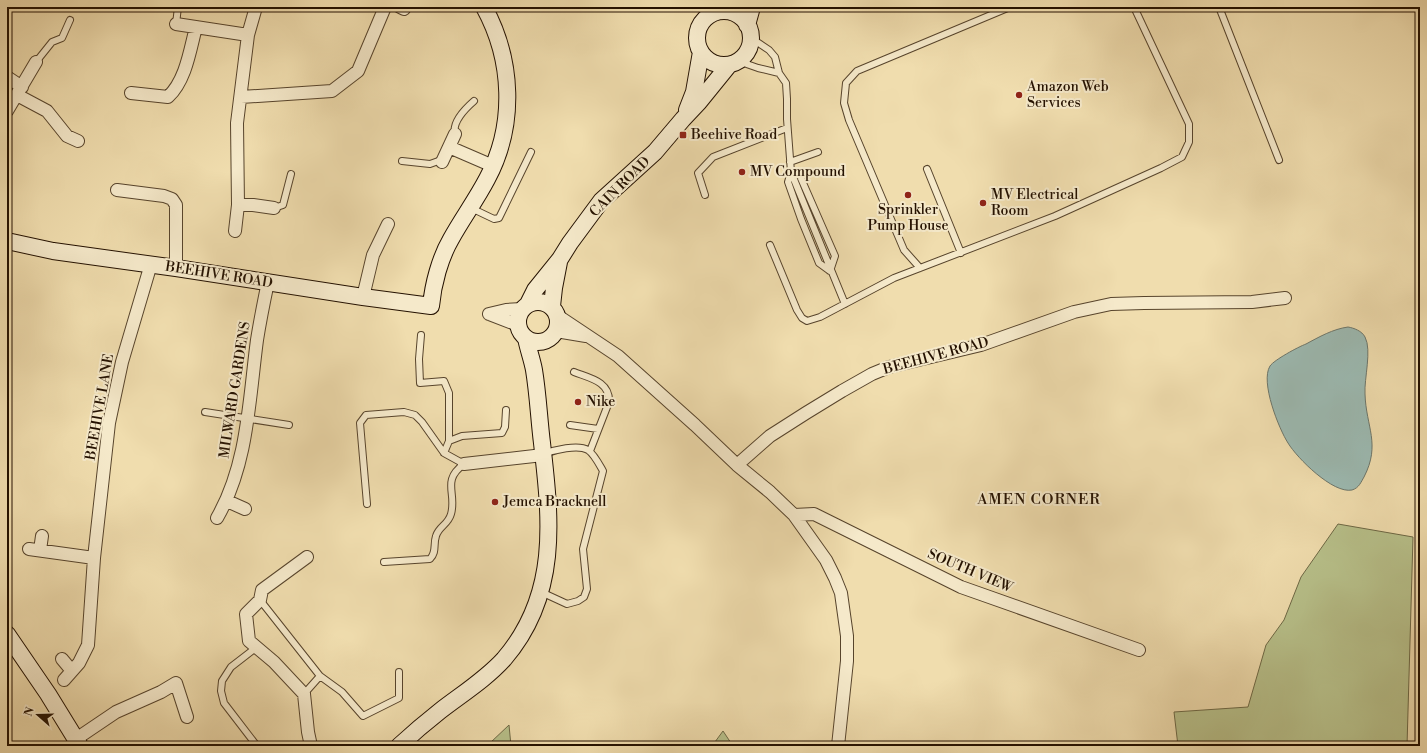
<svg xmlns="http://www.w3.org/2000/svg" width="1427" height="753" font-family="'Libre Bodoni',serif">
	<rect width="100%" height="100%" fill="#f0ddae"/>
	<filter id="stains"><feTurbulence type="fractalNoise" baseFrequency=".005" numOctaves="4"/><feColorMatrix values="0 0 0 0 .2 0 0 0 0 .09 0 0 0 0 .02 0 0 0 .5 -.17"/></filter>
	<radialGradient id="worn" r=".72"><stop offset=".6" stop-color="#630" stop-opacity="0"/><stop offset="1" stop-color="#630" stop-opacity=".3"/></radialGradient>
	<path fill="#b8c18b" stroke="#6e6946" d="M1338 524 1413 537 1407 746H1178L1174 712 1248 707 1266 645 1284 620 1301 577Z
		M509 725 511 746H490V743Z
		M723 731 733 746H712Z"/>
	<path fill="#9cbab2" stroke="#6c766b" d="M1348 327C1354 328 1362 331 1365 337 1372 350 1364 379 1365 394 1366 427 1381 444 1364 477 1361 482 1359 488 1352 490 1333 494 1297 458 1288 443 1279 429 1260 382 1270 366 1274 360 1298 347 1306 344 1319 337 1333 329 1348 327Z"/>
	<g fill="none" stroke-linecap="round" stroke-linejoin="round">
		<defs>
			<path id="lane" d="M1219 7 1279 160
				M176 24 178 7
				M751 38 769 50 775 57 779 73 786 83 787 99V119L791 172 845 304
				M738 61 758 68 779 73
				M36 62 52 42 62 38 70 20
				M455 134C452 122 466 108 474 101
				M402 161 430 164 444 159
				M790 162 818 152
				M927 169 961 253
				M791 172 800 176 835 256 830 271
				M791 172 788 182 801 219 819 263 830 271
				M705 195 698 173 713 157 787 128
				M274 208 283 205 291 174
				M471 208 494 219 499 218 531 152
				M770 245 797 310 802 318 807 321 820 317 894 278 1055 216 1161 168 1182 157 1189 142V124L1134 7
				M920 268 904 250 849 120 844 103 846 83 857 71 1010 7
				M421 335 419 359 420 383 444 381 449 393V441L444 453
				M574 372C589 378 610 381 609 402L590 451
				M205 412 289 425
				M570 425 598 429
				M449 441 462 436 502 433 505 427 506 410
				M367 504 360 423 366 415 404 412 415 415 422 422 444 453 464 464C441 481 457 493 451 514 448 525 439 526 436 536 433 545 437 552 430 559L384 562
				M541 592 567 604 578 601 584 597 587 589 583 549 603 471C599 464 594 454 588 450 578 444 554 450 544 454
				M260 600 320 676 304 694
				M320 676 342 692 363 716 399 698V672
				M257 746 224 703 221 691 222 681 231 667 257 647"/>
			<path id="street" d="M400 7 404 9
				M176 24 248 35
				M7 77 22 87
				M131 93 168 97C186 80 190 50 196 27
				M17 95 47 111 67 136 78 141
				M241 97 332 91 358 71 385 7
				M7 111 36 62
				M449 147 493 166
				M442 162 455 134
				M117 190 164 196 172 199 176 205V268
				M238 205H253L274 208
				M235 231 238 205 237 123 248 35 256 7
				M363 297 373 255 388 224
				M489 314 506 310 522 309
				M489 314 518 325
				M558 316 618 356 695 425 737 465 770 492 794 515 826 560 835 578 841 593 847 636V661L838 746
				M556 331 586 336
				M464 464 543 455
				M737 465 770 436 806 413 842 391 872 374 889 367 981 345 1074 312 1111 304 1144 303 1252 302 1285 298
				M227 501 245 509
				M794 515 814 514 961 587 1139 650
				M217 518C248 464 249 400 257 340 260 321 264 301 268 282
				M29 549 94 558
				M40 550 42 536
				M307 557 262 590 260 600 246 614 249 641 274 662 304 694 308 732 311 746
				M62 659 72 671
				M64 680 79 663 88 645 94 558 109 423 122 362 151 264
				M76 739 116 712 161 692 176 683 187 717"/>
			<path id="secondary" d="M697 38a27 27 0 1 1 54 0a27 27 0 1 1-54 0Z
				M747 25 752 7
				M687 110 694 92 701 52
				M7 241 53 251 176 268 363 297 431 306C433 284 440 258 451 239 462 219 476 200 487 179 516 125 513 60 484 7
				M518 322a20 20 0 1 1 40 0a20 20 0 1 1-40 0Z
				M528 304 535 290 560 259 570 243 601 201 655 152 683 119 699 102 729 65
				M552 306 554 288 559 262
				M7 634 48 694 80 746
				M399 746C412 734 426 722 440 711 462 694 486 679 504 659 559 595 551 521 542 443 539 419 538 394 534 370 532 359 528 349 526 338"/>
		</defs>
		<use href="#lane" stroke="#57442c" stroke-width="8"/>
		<use href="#street" stroke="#57442c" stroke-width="14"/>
		<use href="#secondary" stroke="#241100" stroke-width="18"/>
		<use href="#lane" stroke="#f5e9ca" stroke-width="6"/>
		<use href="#street" stroke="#f5e9ca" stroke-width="12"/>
		<use href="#secondary" stroke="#f5e9ca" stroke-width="16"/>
	</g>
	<g fill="#8f2418" stroke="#f5e9ca" stroke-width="1.5">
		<circle cx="1019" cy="95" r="4"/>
		<rect x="679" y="131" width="8" height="8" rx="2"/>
		<circle cx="742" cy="172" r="4"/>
		<circle cx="908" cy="195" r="4"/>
		<circle cx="983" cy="203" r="4"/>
		<circle cx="578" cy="402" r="4"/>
		<circle cx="495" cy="502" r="4"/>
	</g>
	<g text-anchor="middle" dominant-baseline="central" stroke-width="4" stroke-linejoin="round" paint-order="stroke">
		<g font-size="14" fill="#241100" stroke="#f5e9ca" text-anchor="start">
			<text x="1027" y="87">Amazon Web<tspan x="1027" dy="16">Services</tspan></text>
			<text x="691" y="135">Beehive Road</text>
			<text x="750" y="172">MV Compound</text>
			<text x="991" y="195">MV Electrical<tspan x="991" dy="16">Room</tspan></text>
			<text x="908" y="210" text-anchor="middle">Sprinkler<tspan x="908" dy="16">Pump House</tspan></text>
			<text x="586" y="402">Nike</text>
			<text x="503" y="502">Jemca Bracknell</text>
		</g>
		<g font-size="14" fill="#241100" stroke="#f5e9ca">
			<text transform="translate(620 187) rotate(-45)">CAIN ROAD</text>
			<text transform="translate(219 275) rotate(9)">BEEHIVE ROAD</text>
			<text transform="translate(936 356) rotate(-15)">BEEHIVE ROAD</text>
			<text transform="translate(235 390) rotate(-81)">MILWARD GARDENS</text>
			<text transform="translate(100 407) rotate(-80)">BEEHIVE LANE</text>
			<text transform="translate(970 571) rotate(23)">SOUTH VIEW</text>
		</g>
		<g font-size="15" letter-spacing="1" fill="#241100" stroke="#f5e9ca">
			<text x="1039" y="499">AMEN CORNER</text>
		</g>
	</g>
	<rect width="1427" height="753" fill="none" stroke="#f0ddae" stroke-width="24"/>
	<rect x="8" y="8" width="1411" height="737" fill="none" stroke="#241100" stroke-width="2"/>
	<rect x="12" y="12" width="1403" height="729" fill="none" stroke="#241100"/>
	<g transform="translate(38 715) rotate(290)" stroke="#f5e9ca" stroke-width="3" paint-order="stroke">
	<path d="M0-3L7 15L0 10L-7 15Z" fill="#241100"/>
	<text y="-6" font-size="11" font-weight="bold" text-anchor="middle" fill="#241100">N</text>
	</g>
	<rect width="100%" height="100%" filter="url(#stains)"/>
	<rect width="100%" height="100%" fill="url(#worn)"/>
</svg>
